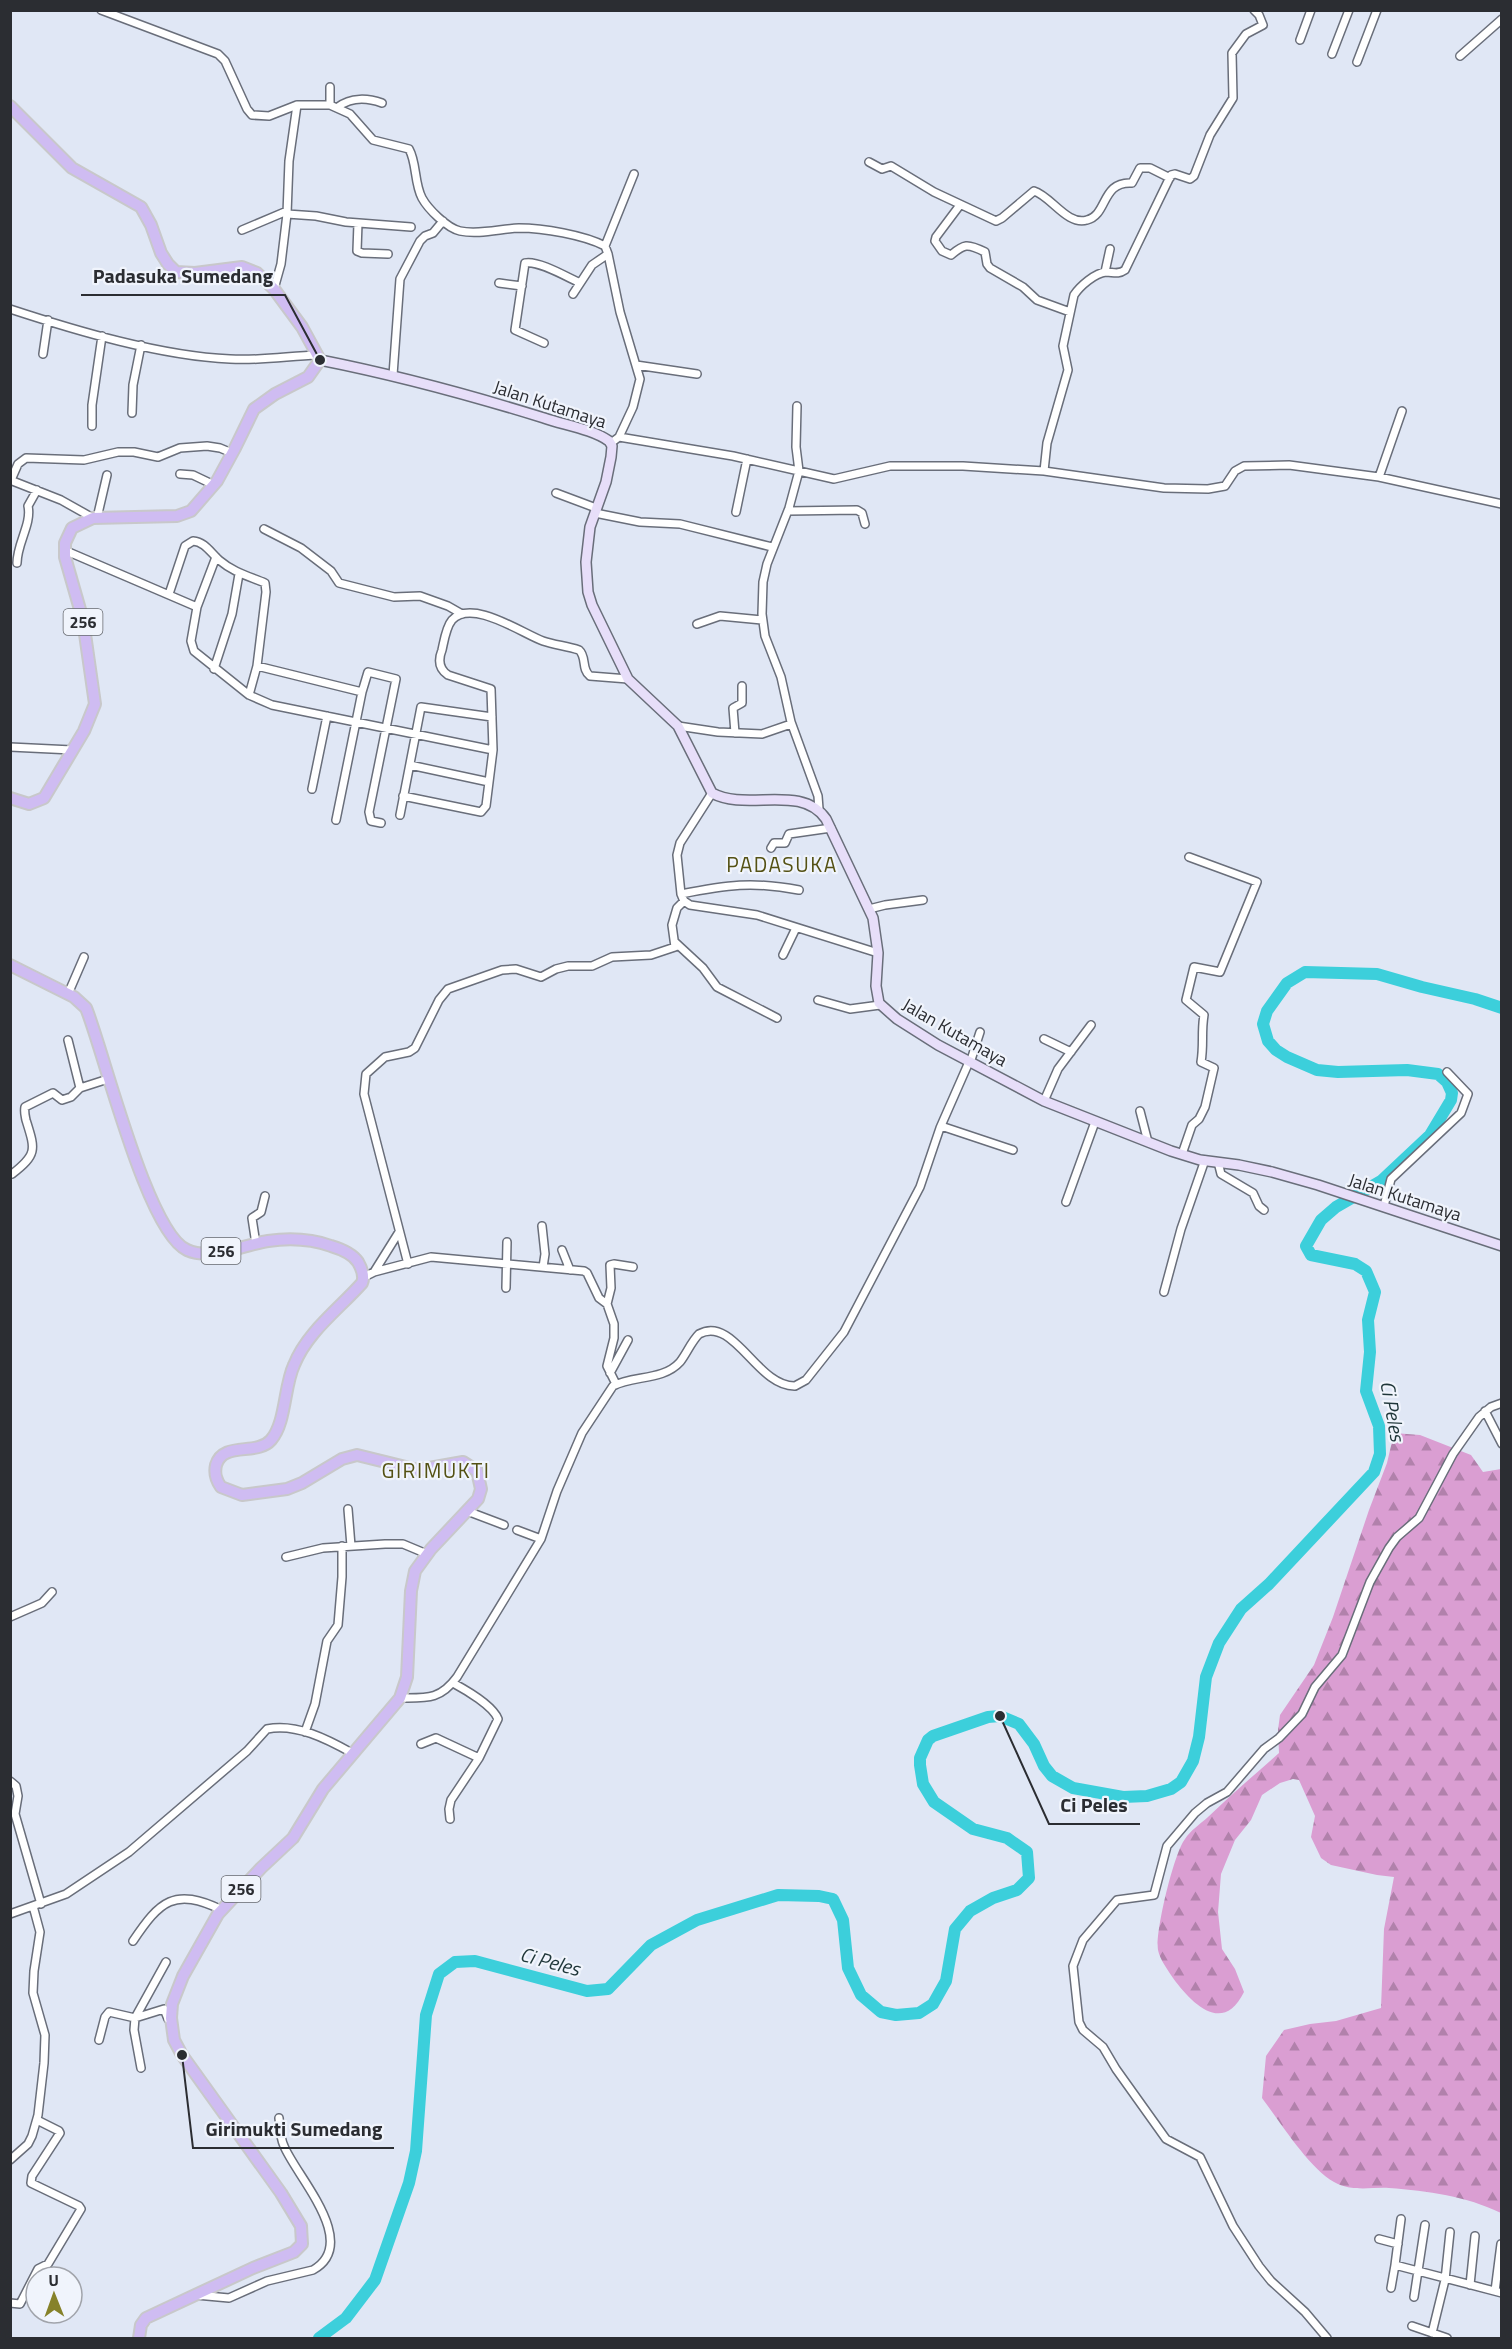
<svg xmlns="http://www.w3.org/2000/svg" width="1512" height="2349" font-family="'Titillium Web',sans-serif">
	<defs>
		<pattern id="forest-firs" width="22" height="20" patternUnits="userSpaceOnUse" patternTransform="scale(1.5)"><rect width="22" height="20" fill="#da9ed2"/><path d="M5 1l3.5 6h-7zM16 11l3.5 6h-7z" fill="#b181ab"/></pattern>
	</defs>
	<rect width="100%" height="100%" fill="#e0e7f5"/>
	<path fill="url(#forest-firs)" d="M1394 1433 1420 1435 1471 1455 1483 1472 1501 1469V2213C1466 2196 1428 2191 1389 2188 1371 2187 1351 2192 1334 2182 1309 2168 1280 2122 1262 2098L1266 2056 1284 2030 1310 2024 1336 2021 1381 2008 1384 1929 1394 1877 1377 1875 1331 1865 1321 1858 1311 1837 1315 1816 1299 1780 1293 1779 1280 1783 1262 1795 1251 1820 1235 1840 1221 1874 1218 1912 1222 1949 1235 1969 1244 1992C1223 2035 1192 2004 1173 1978 1168 1970 1160 1960 1158 1950 1155 1932 1174 1853 1185 1839 1190 1831 1200 1824 1208 1817 1231 1795 1255 1774 1279 1753L1278 1730 1280 1715 1314 1665 1333 1617 1369 1510 1387 1463Z"/>
	<g fill="none" stroke-linecap="round" stroke-linejoin="round">
		<path stroke="#3ccfdb" stroke-width="12" d="M319 2338 346 2318 375 2280 409 2183 416 2151 426 2015 439 1974 455 1962 475 1961 587 1991 608 1989 651 1945 697 1920 778 1895 819 1896 833 1899 843 1920 848 1968 861 1995 881 2012 896 2015 919 2013 933 2004 946 1981 955 1929 970 1911 993 1898 1017 1890 1029 1878 1027 1852 1007 1838 973 1829 934 1802 923 1784 920 1765V1758L928 1740 933 1736 988 1717 1000 1716 1019 1724 1034 1744 1044 1766 1052 1776 1073 1788 1123 1797 1147 1796 1171 1789 1181 1782 1193 1761 1199 1737 1206 1677 1219 1643 1241 1609 1269 1584 1374 1472 1380 1454 1379 1426 1366 1391 1370 1352 1368 1320 1375 1292 1366 1271 1355 1264 1311 1255 1306 1246 1321 1220 1336 1207 1381 1181 1430 1135 1451 1100 1452 1093 1447 1082 1438 1074 1407 1070 1338 1072 1317 1070 1287 1057 1276 1050 1268 1041 1263 1024 1267 1011 1287 983 1305 972 1377 974 1422 987 1475 999 1502 1008"/>
		<defs>
			<path id="street" d="M101 10 218 54 225 61 247 109 252 115 269 116 297 105H330L350 114 373 140 409 149C417 163 414 183 422 198 428 209 447 228 460 231 478 235 500 229 519 228 543 228 584 235 605 246L608 254 620 312 640 379 633 407 619 437 611 443
				M1300 40 1311 10
				M1332 54 1349 10
				M1460 56 1502 19
				M1357 62 1377 10
				M330 87V105
				M338 107C351 97 368 98 382 103
				M869 162 882 169 891 166 934 192 996 221 1002 218 1034 191C1051 196 1067 226 1087 220 1108 215 1101 181 1132 183L1140 168H1150L1170 178
				M960 205 936 237 935 241 942 251 951 255C964 244 967 243 985 252L987 264 990 268 1023 287 1037 300 1070 312
				M287 214 289 161 297 105
				M358 223 357 251 362 253 388 254
				M242 230 287 211
				M605 246 634 174
				M1105 272 1110 249
				M499 283 522 286
				M274 289 281 264 287 214 316 216 346 222 411 227
				M573 294 592 265 608 254
				M10 309C77 331 161 356 230 359 259 361 289 356 317 355
				M544 343 515 330 525 263C538 260 567 277 580 283
				M43 354 48 320
				M636 365 697 374
				M393 375 400 279 420 241 425 236 433 233 443 221
				M797 406 796 447 799 471 789 508 767 564 763 582 762 614 765 636 781 677 791 722 818 796 819 809
				M132 413 133 385 141 345
				M92 426V405L102 336
				M619 437 733 456 834 479 890 466H963L1044 471 1164 488 1208 489 1225 486 1235 471 1244 466 1289 465 1379 477 1502 504
				M1044 471 1047 443 1068 370 1063 346 1074 295C1080 286 1095 273 1106 272 1113 272 1118 275 1125 270L1171 175 1175 174 1190 179 1194 176 1210 135 1233 98 1232 53 1246 34 1263 25 1259 15 1254 10
				M180 474 193 475 214 485
				M1379 477 1402 411
				M10 480 61 500 93 518
				M11 480 18 464 26 458 84 460 118 452H134L158 457 180 448 207 446 220 448 232 453
				M556 493 596 508
				M788 511 857 510 862 513 865 524
				M736 512 747 459
				M595 513 640 522 680 524 772 547
				M97 518 107 475
				M264 529 301 548 331 571 339 583 394 597 420 596 448 606 462 614
				M64 550 197 607 191 641 194 651 249 695 272 705 493 750
				M17 563C17 543 32 524 28 506L37 490
				M169 594 185 546 193 541C205 542 210 552 219 560 233 572 248 576 265 583L266 592 257 666
				M197 607 216 557
				M697 624 720 616 762 620
				M214 669 232 614 239 574
				M362 692 368 672 396 679 369 812 371 821 381 823
				M249 695 257 666 362 692 336 820
				M678 726 718 732 762 734 791 724
				M735 733 733 708 742 703V686
				M10 747 72 750
				M410 765 489 782
				M312 789 327 716
				M712 793 680 843 677 855 681 894 684 901 690 905 757 915 878 953
				M403 796 481 812 486 806 493 750 491 689 448 675C439 669 438 660 442 650 444 641 446 627 452 620 472 598 523 634 543 641 555 645 567 646 579 650 587 657 581 669 590 676L628 679
				M400 815 421 707 492 717
				M771 848 774 843H785L789 834 831 828
				M681 894C726 885 753 881 799 890
				M869 909 885 905 923 900
				M676 943 703 968 717 987 777 1018
				M783 955 796 928
				M68 994 84 957
				M818 1000 850 1009 880 1005
				M1044 1039 1071 1052
				M68 1040 80 1088
				M970 1063 980 1032
				M1044 1101 1058 1069 1091 1025
				M1140 1111 1148 1142
				M941 1126 1013 1150
				M1182 1154 1192 1125 1199 1119 1205 1107 1214 1068 1201 1062C1204 1045 1201 1032 1204 1015L1186 1000 1194 967 1220 972 1257 882 1189 857
				M1218 1162 1221 1174 1253 1193 1259 1206 1264 1210
				M12 1174C38 1154 35 1149 26 1120 25 1115 24 1112 25 1107L53 1093 62 1100 71 1097 80 1088 108 1079
				M1066 1202 1095 1122
				M1384 1206 1391 1179 1461 1113 1468 1094 1447 1072
				M542 1226 545 1254 543 1267
				M256 1244 252 1218 261 1212 265 1196
				M562 1250 570 1270
				M408 1264 364 1094 366 1074 385 1057 409 1052 415 1048 439 1000 448 989 502 970 516 969 541 977 556 969 568 966H592L612 957 651 955 675 947 672 925 677 908 684 901
				M374 1272 399 1232
				M364 1277 374 1272 431 1257 584 1271 587 1273 599 1298 607 1304 614 1324V1338L607 1366 616 1384
				M506 1288 507 1242
				M1164 1292 1181 1229 1205 1160
				M607 1304 611 1288 610 1265 614 1264 633 1267
				M610 1373 628 1340
				M1485 1411 1502 1444
				M348 1509 351 1546
				M467 1511 504 1525
				M517 1530 541 1539
				M286 1557 323 1548 385 1544H403L427 1554
				M10 1617 42 1603 52 1592
				M400 1698C427 1698 440 1700 457 1677L541 1539 557 1491 582 1433 613 1386C633 1375 663 1381 680 1362 687 1353 691 1342 699 1334 734 1315 757 1387 795 1386L806 1380 844 1332 920 1187 940 1128 969 1062
				M305 1732 315 1704 327 1641 338 1625 342 1577V1546
				M421 1744 436 1738 479 1758
				M10 1781 16 1786 18 1796 15 1814 41 1904
				M450 1819 449 1809 451 1800 479 1758 498 1719C493 1706 466 1690 453 1683
				M10 1914 66 1894 129 1852 247 1751 267 1729C296 1723 327 1739 352 1753
				M133 1941C160 1901 174 1887 222 1910
				M99 2040 105 2017 109 2012 135 2018 164 2009 168 2019
				M141 2068 134 2030 135 2018 166 1962
				M10 2160 28 2144 32 2136 38 2115 44 2063 45 2035 33 1993 34 1971 40 1932 33 1906
				M1401 2219 1395 2265 1502 2293
				M1379 2239 1398 2244
				M1470 2285 1475 2236
				M1391 2288 1395 2265
				M1495 2291 1501 2244
				M196 2295 229 2298 267 2281 313 2270C361 2243 296 2176 284 2146 280 2138 280 2127 279 2118
				M1414 2297 1425 2225
				M10 2303 20 2304 38 2269 48 2264 81 2209 79 2206 31 2183 32 2176 60 2133 59 2131 37 2120
				M1412 2326 1447 2338
				M1432 2333 1445 2280 1450 2232
				M1327 2338 1305 2312 1271 2281 1259 2266 1233 2226 1200 2157 1166 2139 1116 2069 1103 2047 1083 2030 1079 2022 1073 1966 1083 1940 1117 1900 1154 1895 1167 1846 1195 1813 1207 1803 1227 1792 1264 1749 1279 1738 1302 1714 1315 1687 1342 1655 1370 1582 1389 1548 1397 1537 1419 1518 1453 1454 1479 1417 1491 1407 1502 1403"/>
			<path id="secondary" d="M320 360C396 375 470 395 544 418 564 425 592 429 609 441L612 446 611 457 606 482 590 527 586 562 588 592 592 605 628 679 678 726 712 793C747 812 801 783 826 819L873 918 878 953 876 986 879 1003 897 1019 938 1045 1044 1101 1171 1151 1200 1160 1239 1165 1272 1172 1318 1185 1502 1246"/>
			<path id="primary" d="M10 106 72 168 141 207 151 225 161 253 168 264 176 272 195 273 242 267 257 273 274 289 302 327 320 360 308 377 275 394 254 409 235 448 217 481 191 511 177 516 93 518 72 528 65 543V557L83 620 95 704 84 731 44 798 29 804 10 798
				M10 965 74 997 86 1008C104 1052 147 1232 187 1250 212 1261 243 1245 268 1241 289 1238 311 1239 331 1246 341 1249 352 1253 358 1262 362 1269 365 1276 362 1283 339 1309 307 1332 294 1365 284 1386 286 1423 271 1440 257 1456 223 1441 216 1465 214 1474 216 1480 221 1487L242 1495 287 1489 302 1483 342 1459 357 1455 418 1470 463 1462 477 1471 481 1489 478 1499 431 1549 415 1571 411 1591 407 1677 400 1698 323 1789 293 1838 261 1868 218 1914 183 1976 172 2004 171 2018 174 2040 182 2055 281 2193 301 2226 302 2244 294 2252 253 2268 146 2318 141 2325 139 2338"/>
		</defs>
		<use href="#street" stroke="#696e7a" stroke-width="10"/>
		<use href="#secondary" stroke="#696e7a" stroke-width="12"/>
		<use href="#primary" stroke="#c8c8ca" stroke-width="14"/>
		<use href="#street" stroke="#fff" stroke-width="7"/>
		<use href="#secondary" stroke="#e7def9" stroke-width="9"/>
		<use href="#primary" stroke="#cfbcf2" stroke-width="10"/>
	</g>
	<g text-anchor="middle" dominant-baseline="central" stroke-width="4.5" stroke-linejoin="round" paint-order="stroke">
		<g fill="#f0f4fc" stroke="#66696f" stroke-width="1.5">
			<rect x="63.5" y="609" width="39" height="26" rx="4.5"/>
			<rect x="201.5" y="1238" width="39" height="26" rx="4.5"/>
			<rect x="221.5" y="1876" width="39" height="26" rx="4.5"/>
		</g>
		<g font-size="16" font-weight="bold" fill="#2b2d32">
			<text x="83" y="622">256</text>
			<text x="221" y="1251">256</text>
			<text x="241" y="1889">256</text>
		</g>
		<g font-size="18" fill="#2b2d32" stroke="#f0f4fc">
			<text transform="translate(550 404) rotate(18)">Jalan Kutamaya</text>
			<text transform="translate(955 1032) rotate(30)">Jalan Kutamaya</text>
			<text transform="translate(1405 1197) rotate(18)">Jalan Kutamaya</text>
		</g>
		<g font-size="20" font-style="italic" fill="#1f3639" stroke="#f0f4fc">
			<text transform="translate(1393 1411) rotate(80)">Ci Peles</text>
			<text transform="translate(550 1961) rotate(15)">Ci Peles</text>
		</g>
		<g font-size="21" letter-spacing="1.5" fill="#545114" stroke="#f0f4fc">
			<text x="782" y="864">PADASUKA</text>
			<text x="436" y="1470">GIRIMUKTI</text>
		</g>
	</g>
	<path fill="none" stroke="#2b2d32" stroke-width="2" d="M320 360L285 295H81M1000 1716L1049 1824H1140M182 2055L193 2148H394"/>
	<g fill="#2b2d32" stroke="#f0f4fc" stroke-width="2">
		<circle cx="320" cy="360" r="6"/>
		<circle cx="1000" cy="1716" r="6"/>
		<circle cx="182" cy="2055" r="6"/>
	</g>
	<g font-size="20" text-anchor="middle" font-weight="bold" fill="#2b2d32" stroke="#f0f4fc" stroke-width="4.5" stroke-linejoin="round" paint-order="stroke">
		<text x="183" y="283">Padasuka Sumedang</text>
		<text x="1094" y="1812">Ci Peles</text>
		<text x="294" y="2136">Girimukti Sumedang</text>
	</g>
	<rect width="1512" height="2349" fill="none" stroke="#2b2d32" stroke-width="24"/>
	<g transform="translate(54 2295) rotate(359)"><circle r="28" fill="#f0f4fc" stroke="#a1a4ab" stroke-width="1.5"/>
	<path d="M0-4.5L10 22L0 15L-10 22Z" fill="#86822a"/>
	<text y="-9" font-size="16" font-weight="bold" text-anchor="middle" fill="#2b2d32">U</text>
	</g>
</svg>
